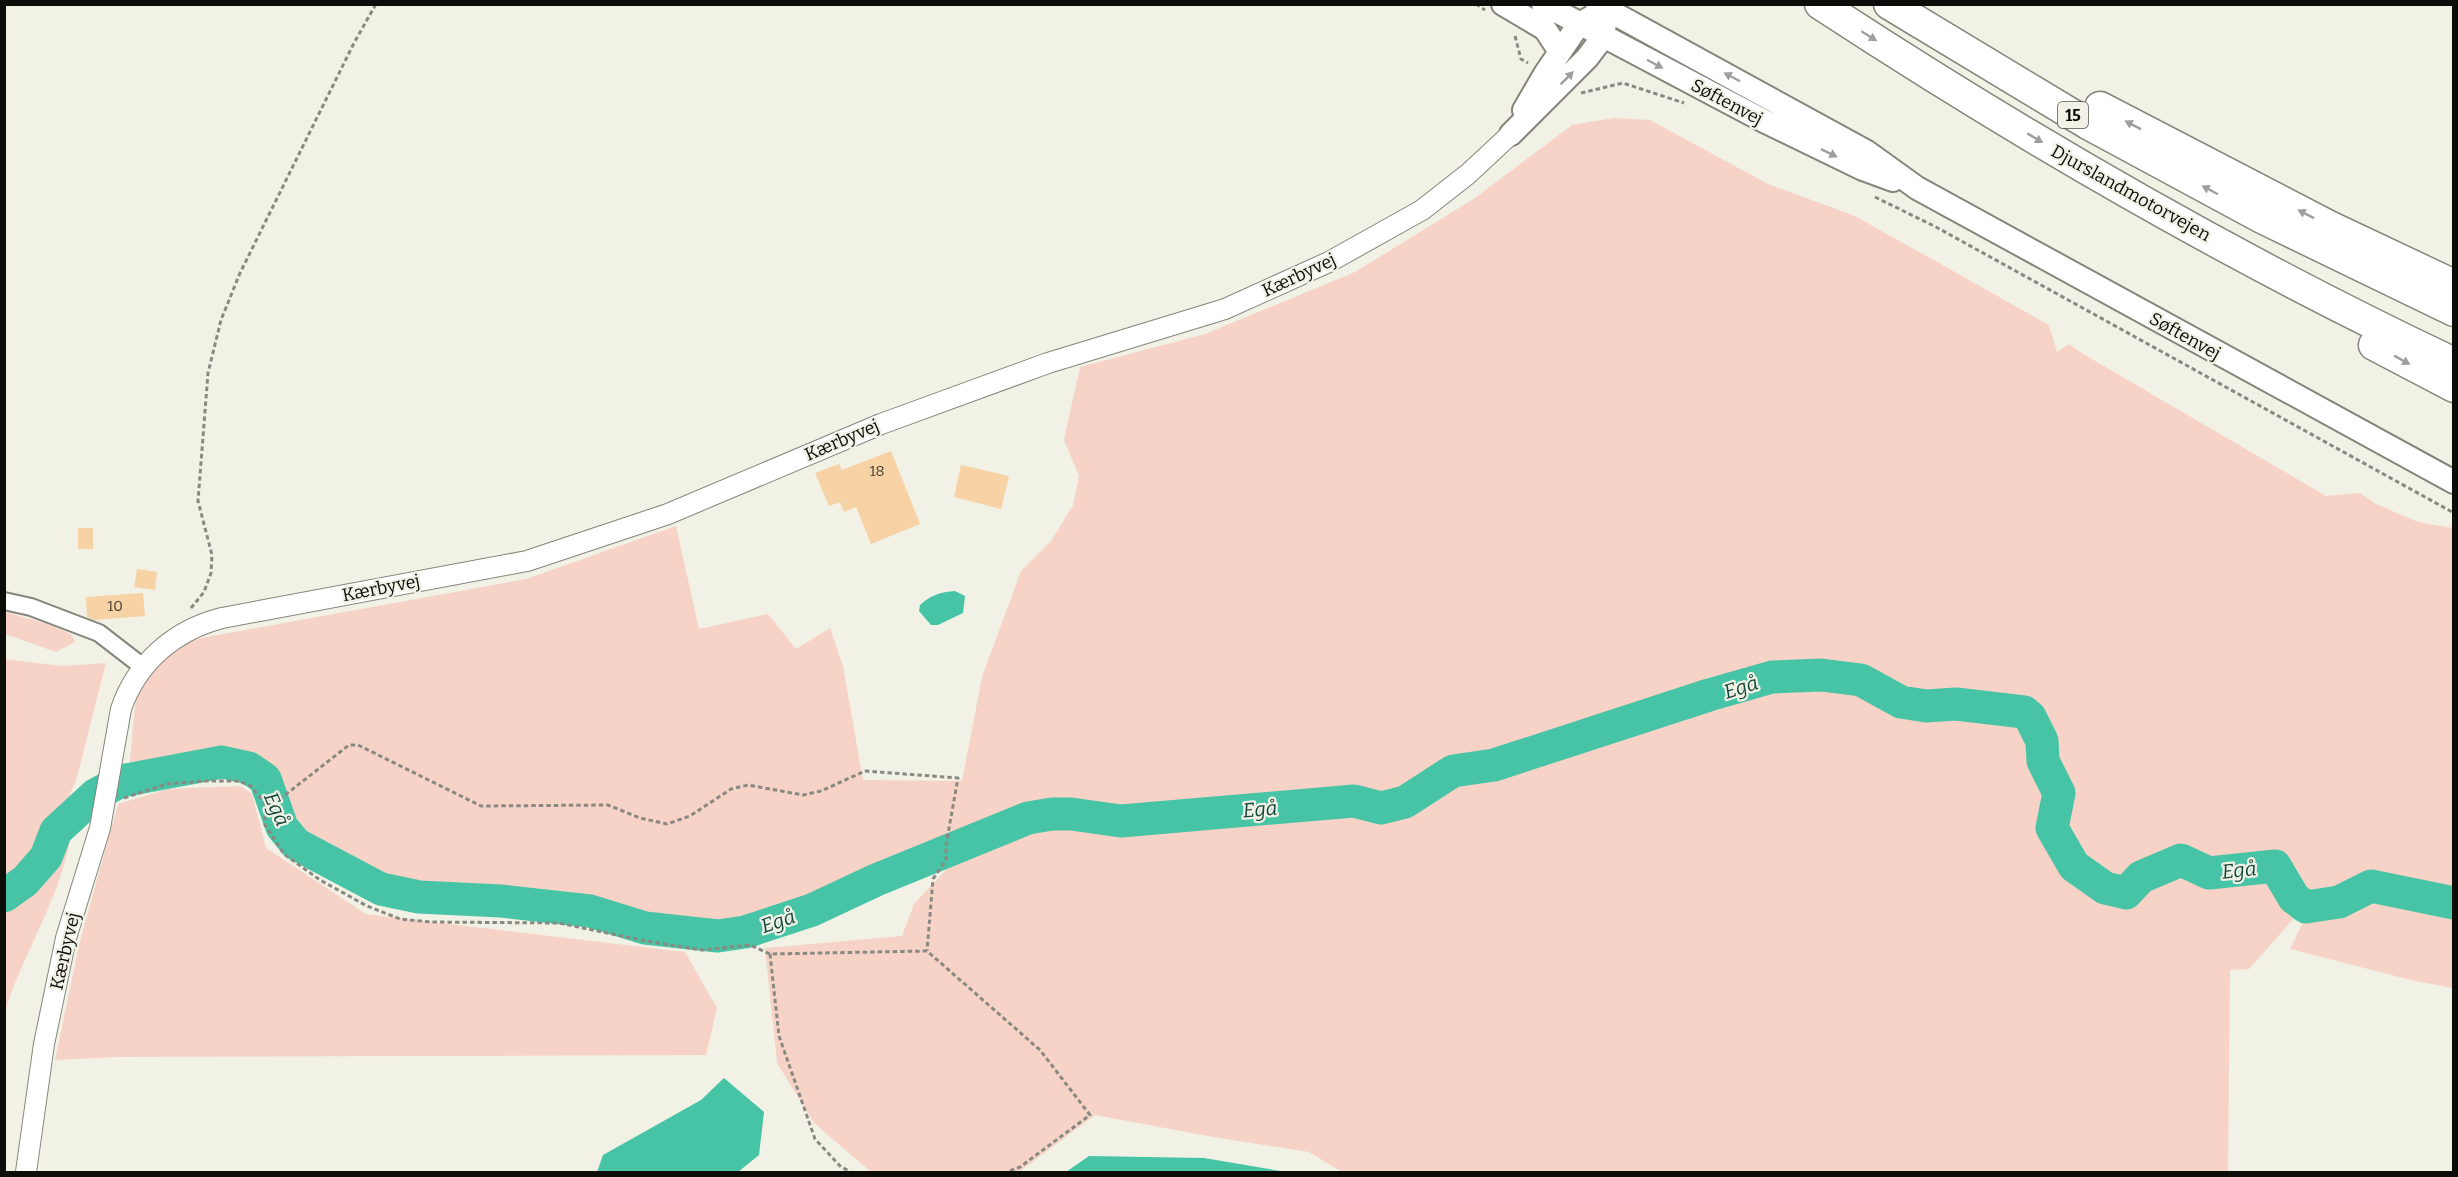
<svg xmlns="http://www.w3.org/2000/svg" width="2458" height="1177" font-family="Bitter,serif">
	<rect width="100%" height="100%" fill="#f1f1e6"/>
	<path fill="#f7d3c7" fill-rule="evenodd" d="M1614 118 1650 120 1768 184 1855 216 2049 325 2057 352 2069 344 2085 355 2326 496 2360 493 2376 504 2418 522 2453 528V988L2415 981 2290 949 2314 900 2299 899 2296 916 2249 969 2230 970 2228 1172H1342L1309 1152 1213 1137 1095 1115 1019 1172H871L814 1123 777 1063 765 948 902 936 914 904 955 860 950 844 737 930 650 923 595 905 398 884 312 838 288 807 269 771 216 754 129 770 136 696 152 668 174 643 526 579 676 526 699 629 768 614 796 649 830 628 843 666 863 780 962 781 982 677 1021 571 1051 541 1073 505 1079 476 1064 440 1080 367 1205 334 1355 272 1475 198 1572 125ZM1837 668 1857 679 1821 675 1787 678Z
		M5 612 45 623 71 634 75 642 56 652 5 634Z
		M4 659 62 666 106 663 76 781 42 854 18 880 5 890Z
		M241 786 252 794 266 848 366 914 685 952 717 1008 706 1055 119 1057 55 1060 80 941 118 804 168 789Z
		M72 827C64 894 24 949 5 1012V903L46 876Z"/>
	<path fill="#47c4a5" d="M955 591 965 596 963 613 938 625H931L919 611 920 605C931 595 940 592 955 591Z
		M724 1078 764 1112 759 1155 738 1172H597L603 1155 701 1100Z
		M1089 1156 1204 1158 1286 1172H1066Z"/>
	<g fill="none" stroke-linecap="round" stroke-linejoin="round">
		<path stroke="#47c4a5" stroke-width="33" d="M4 896 25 881 46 857 56 831 95 795 121 781 222 762 249 768 265 779 282 827 296 844 381 889 419 897 501 901 590 911 645 928 718 936 745 932 812 910 876 880 1028 818 1052 814H1071L1121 821 1354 801 1381 808 1405 802 1453 771 1494 765 1709 695 1772 677 1821 675 1861 680 1901 702 1926 706 1956 704 2024 712 2030 717 2042 741 2043 761 2059 793 2052 828 2074 866 2105 888 2126 893 2141 877 2181 860 2209 873 2275 866 2294 898 2306 907 2339 902 2371 886 2454 903"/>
	</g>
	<path fill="#f6d2a4" d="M891 451 920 524 871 544 856 507 844 512 840 502 829 506 815 473 839 464 842 470Z
		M961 465 1009 476 1001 509 954 497Z
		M78 528H93V549H78Z
		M137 569 157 572 155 590 134 587Z
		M143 593 145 616 94 620 87 617 86 597Z"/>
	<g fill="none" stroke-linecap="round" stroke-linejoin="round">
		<defs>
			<path id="minor" d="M4 601 31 607 99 633 143 667"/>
			<path id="tertiary" d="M26 1172 44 1044 66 938 100 828 121 709C137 662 175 630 222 618L527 561 668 514 881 424 1048 363 1225 309 1329 262 1422 210 1468 174 1511 134"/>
			<path id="secondary" d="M1503 4 1545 29 1560 52
				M1543 4 1764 121 1863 169 1893 180
				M1597 4 1867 152 1917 188 2454 482
				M1524 110 1545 74 1579 24 1592 17
				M1511 134 1587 58 1603 37 1605 23"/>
			<path id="motorway" d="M1820 4C2023 137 2234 259 2454 363
				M1889 4 2088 124 2262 218 2454 311
				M2100 107 2329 226 2454 285
				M2374 345 2454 387"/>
		</defs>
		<use href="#minor" stroke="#85857b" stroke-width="20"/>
		<use href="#tertiary" stroke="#85857b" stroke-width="22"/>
		<use href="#secondary" stroke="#85857b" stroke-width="26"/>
		<use href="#motorway" stroke="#85857b" stroke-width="33"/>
		<path stroke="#898982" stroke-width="3" stroke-dasharray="4.5 3" stroke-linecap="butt" d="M1476 4 1485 10
			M1515 36 1521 59 1528 63
			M1581 93 1623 83 1684 103
			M1875 197 1936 227 2454 513
			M191 608 204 592 211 573 212 555 198 501 208 373 221 320 240 273 354 43 376 4
			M124 798 167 784 205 781H239L251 786 265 804V825L284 854 320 880 367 906 400 919 431 922 559 923 646 941 702 950 750 945 770 954 927 951 1040 1050 1090 1115 1020 1167 1007 1172
			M265 804 280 799 349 745H358L481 806 608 805 640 818 667 824 690 816 731 789 748 785 803 795 821 791 865 771 958 778 946 845V860L933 879 927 951
			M770 954 779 1036 815 1139 841 1167 851 1172"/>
		<use href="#minor" stroke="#fff" stroke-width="16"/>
		<use href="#tertiary" stroke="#fff" stroke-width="20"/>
		<use href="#secondary" stroke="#fff" stroke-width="22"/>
		<use href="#motorway" stroke="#fff" stroke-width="30"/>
	</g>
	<defs><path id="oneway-solid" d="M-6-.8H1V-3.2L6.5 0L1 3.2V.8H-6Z" transform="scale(1.5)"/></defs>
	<g fill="#9e9e9d">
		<use href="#oneway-solid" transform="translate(1869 36) rotate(32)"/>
		<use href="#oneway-solid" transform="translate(1655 64) rotate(28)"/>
		<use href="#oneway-solid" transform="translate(1732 77) rotate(-152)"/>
		<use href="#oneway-solid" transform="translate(1567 78) rotate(-45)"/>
		<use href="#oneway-solid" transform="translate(2133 125) rotate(-153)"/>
		<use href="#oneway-solid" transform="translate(2035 138) rotate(31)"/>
		<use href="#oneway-solid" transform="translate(1829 153) rotate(26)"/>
		<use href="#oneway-solid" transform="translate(2210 190) rotate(-152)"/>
		<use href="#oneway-solid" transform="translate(2306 214) rotate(-153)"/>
		<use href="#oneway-solid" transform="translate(2402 360) rotate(29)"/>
	</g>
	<g text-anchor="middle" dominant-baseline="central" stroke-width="4.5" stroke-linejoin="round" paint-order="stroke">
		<g font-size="15" fill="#463e30">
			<text x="877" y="471">18</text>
			<text x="115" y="606">10</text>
		</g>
		<rect fill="#f1f1e6" stroke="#51514b" stroke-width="1.5" x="2058" y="102" width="30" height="26" rx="4.5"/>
		<g font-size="16" font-weight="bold" fill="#0c0c09">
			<text x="2073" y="115">15</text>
		</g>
		<g font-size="18" fill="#0c0c09" stroke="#f1f1e6">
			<text transform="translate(1727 102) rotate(28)">Søftenvej</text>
			<text transform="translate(2131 193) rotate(29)">Djurslandmotorvejen</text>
			<text transform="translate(1299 275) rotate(-25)">Kærbyvej</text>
			<text transform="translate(2185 336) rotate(29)">Søftenvej</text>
			<text transform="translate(842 440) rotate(-23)">Kærbyvej</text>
			<text transform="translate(381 588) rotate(-11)">Kærbyvej</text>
			<text transform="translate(65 951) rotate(-77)">Kærbyvej</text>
		</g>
		<g font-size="20" font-style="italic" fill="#11473a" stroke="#f1f1e6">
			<text transform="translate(1741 687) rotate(-18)">Egå</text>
			<text transform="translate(277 809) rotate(66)">Egå</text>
			<text transform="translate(1260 809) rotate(-5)">Egå</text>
			<text transform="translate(2239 870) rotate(-6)">Egå</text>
			<text transform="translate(778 921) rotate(-19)">Egå</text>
		</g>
	</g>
	<rect width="2458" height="1177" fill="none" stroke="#0c0c09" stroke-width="12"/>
</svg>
